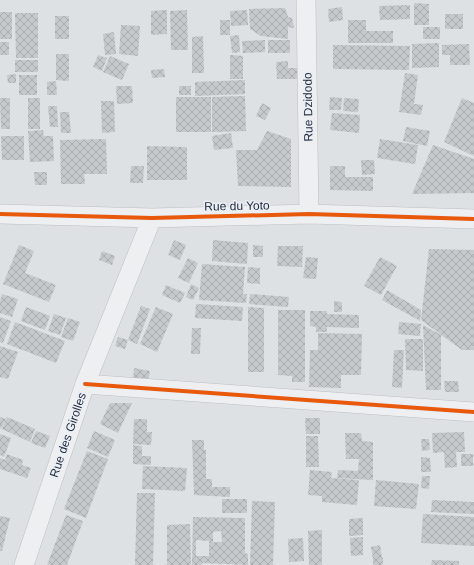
<svg xmlns="http://www.w3.org/2000/svg" width="474" height="565" font-family="Helvetica,sans-serif">
	<defs>
		<pattern id="building-cross-hatch" width="8" height="8" patternUnits="userSpaceOnUse"><rect width="8" height="8" fill="#c6c9cc"/><path d="M0 0l8 8M0 8l8-8" fill="none" stroke="#aaadb0"/></pattern>
	</defs>
	<rect width="100%" height="100%" fill="#dee1e4"/>
	<path fill="url(#building-cross-hatch)" fill-rule="evenodd" d="M414 3 429 4V25H414Z
		M410 5V19L380 20 379 6Z
		M342 7 343 20 329 22 328 9Z
		M285 8 288 17 292 18 294 28 288 27V39L261 36 250 29 249 9Z
		M167 10V34L151 35V11Z
		M187 10 188 50H171L170 11Z
		M247 10 248 25 231 26 230 11Z
		M0 12H12V39H0Z
		M15 13H38V58H16Z
		M445 14H463V29H445Z
		M55 16H69V39H55Z
		M220 20H230V35H220Z
		M348 20H366V31H393V43H348Z
		M121 25 140 26 138 56 119 54Z
		M423 27H440V39H423Z
		M114 32 116 54 105 55 103 34Z
		M239 35 240 52 232 53 230 36Z
		M203 36 204 73H192V37Z
		M265 40V52L243 53 242 41Z
		M268 40H290V53H268Z
		M0 42H9V55H0Z
		M439 43V67L412 68V44Z
		M469 44 470 65H450V55H442V45Z
		M333 45 410 46 409 70 333 69Z
		M56 54H69V81L56 80Z
		M98 55 107 58 102 71 93 67Z
		M230 55 243 56V79H230Z
		M110 56 129 64 122 80 103 72Z
		M15 60H38V72H15Z
		M288 61V68H297V79H277L276 62Z
		M164 69 165 77 152 78 151 70Z
		M405 73 418 75 414 104 423 105 421 115 399 112Z
		M16 74V83H8L7 75Z
		M19 75H37V95H19Z
		M245 80V94L195 96V82Z
		M56 81 57 95H47V82Z
		M116 86H132L133 103 117 104Z
		M179 86H191V95H179Z
		M245 96 246 131 212 132V97Z
		M176 97H211V132H176Z
		M330 97 342 98 341 110H329Z
		M0 98H10V129H1Z
		M28 98H40V129H28Z
		M344 98 359 99 358 112 343 111Z
		M462 98 474 103V156L444 142Z
		M101 101H114L115 132 102 133Z
		M262 103 271 108 265 120 256 116Z
		M48 106H57L58 127H50Z
		M60 112H69L71 133H61Z
		M332 113 360 115 359 133 330 130Z
		M406 127 430 131 427 146 403 141Z
		M43 130 44 136H53L54 161 30 162 28 131Z
		M267 131 291 139V187L238 186 236 150H257Z
		M231 133 233 148 214 150 212 136Z
		M1 136H24V160H2Z
		M106 139 107 174H84L85 184H61L60 140Z
		M380 139 418 145 415 164 377 158Z
		M433 145 474 159V193L412 194Z
		M147 146 187 147V180H147Z
		M361 160H374L375 174 362 175Z
		M131 166H144L143 183H130Z
		M330 166H345V177H373V191L330 190Z
		M34 172H47V185H35Z
		M174 240 186 245 180 260 168 255Z
		M213 240 248 243 247 264 212 261Z
		M19 245 34 251 25 273 56 285 49 302 3 284Z
		M253 245 263 246V257H253Z
		M278 246H303L302 267 277 266Z
		M429 249 474 250V350H462L421 320Z
		M102 251 115 256 112 265 99 260Z
		M306 257 318 258 316 279 303 278Z
		M380 257 397 266 381 295 364 286Z
		M188 258 198 263 189 283 178 278Z
		M202 264 245 267 243 294H247L246 303 199 300Z
		M248 267 260 268V284L247 283Z
		M191 284 199 288 193 300 186 297Z
		M166 285 185 293 180 303 162 295Z
		M387 290 421 310 420 321 382 300Z
		M2 294 18 299 12 317 0 313V301Z
		M250 294 289 297 288 307 249 304Z
		M334 301 342 302V312H334Z
		M196 304 243 307 242 321 195 318Z
		M141 306 150 309 137 344 128 340Z
		M26 307 50 316 45 330 21 321Z
		M156 307 173 314 157 352 140 344Z
		M248 307 264 308V372H248Z
		M278 310H305V382H292V376L278 375Z
		M310 311H327V314L359 315V328L327 327V332H316V327L310 326Z
		M54 314 66 318 60 335 48 331Z
		M0 317 11 321 3 343 0 342Z
		M68 318 80 322 73 341 61 337Z
		M15 322 65 341 56 363 7 344Z
		M399 322 421 324 420 336 398 334Z
		M423 325 441 335V390H426Z
		M192 328H201L200 354H191Z
		M318 333 362 334 361 375H341V388L309 387 310 350H318Z
		M118 337 128 340 125 349 115 346Z
		M405 339H423V371L406 370Z
		M0 346 18 352 8 379 0 377Z
		M394 350H404L402 388 392 387Z
		M134 368 150 371 148 382 133 379Z
		M444 381H458L459 392H445Z
		M110 403H132L118 433 100 424Z
		M0 417 6 419 1 429 0 428Z
		M7 417 35 429 30 442 2 429Z
		M305 418H320V434H306Z
		M134 419H147V432H152L151 445 133 444Z
		M36 431 50 436 45 448 31 443Z
		M94 431 115 440 108 457 87 448Z
		M464 432 465 452H456L457 467 445 468 444 452 433 453 432 433Z
		M345 433H361L362 441 373 442V480L337 478 338 470 358 471 359 459H346Z
		M0 434 11 438 4 457 0 455Z
		M306 436H318L319 467H306Z
		M421 439H429L430 450 422 451Z
		M192 440H204V450H206V479H212V487H230V497L194 495Z
		M133 445 142 446V456H151V465L133 464Z
		M87 451 108 459 86 518 64 509Z
		M7 454 23 460 22 465 31 468 27 478 0 469V458L5 460Z
		M461 454H473V466H461Z
		M421 457 430 458 431 472H421Z
		M143 466 187 468 185 491 142 489Z
		M310 470 332 472 331 478 359 480 357 505 322 502V496L308 495Z
		M422 476H430L429 489 421 488Z
		M376 480 419 484 416 509 374 506Z
		M137 493H155L153 565H135Z
		M222 499H247V513H222Z
		M432 500 474 502V514L431 512Z
		M252 501 275 502 273 565H250Z
		M423 514 474 517V546L421 543Z
		M66 515 83 521 67 565H47Z
		M0 516 10 518 2 551H0Z
		M193 517 245 518V553L248 554V565L202 563V565H192ZM221 531 222 542H213V532ZM196 540 209 541V556H196Z
		M363 518V535L349 536V519Z
		M190 524 191 565H167V525Z
		M322 530V565H309L308 531Z
		M363 537V555L351 556 350 538Z
		M303 538 304 561 289 562 288 539Z
		M380 545 382 558 373 559 371 547Z
		M383 558V565H373V559Z
		M432 560 459 561V565H431Z"/>
	<g fill="none" stroke-linecap="round" stroke-linejoin="round">
		<defs>
			<path id="street" d="M306 0 309 214
				M0 214 152 218 309 214 474 219
				M85 384 474 412
				M24 565 85 384 152 218"/>
		</defs>
		<use href="#street" stroke="#bcbfc2" stroke-width="20"/>
		<use href="#street" stroke="#edeff1" stroke-width="19"/>
		<defs>
			<path id="cycleway" d="M0 214 152 218 309 214 474 219
				M85 384 474 412"/>
		</defs>
		<use href="#cycleway" stroke="#eaeff5" stroke-width="6"/>
		<use href="#cycleway" stroke="#e8590c" stroke-width="4"/>
	</g>
	<g text-anchor="middle" dominant-baseline="central" stroke-width="3" stroke-linejoin="round" paint-order="stroke">
		<g font-size="12" fill="#242e3e" stroke="#eaeff5">
			<text transform="translate(308 107) rotate(-91)">Rue Dzidodo</text>
			<text transform="translate(237 206) rotate(-1)">Rue du Yoto</text>
			<text transform="translate(68 435) rotate(-71)">Rue des Girolles</text>
		</g>
	</g>
</svg>
